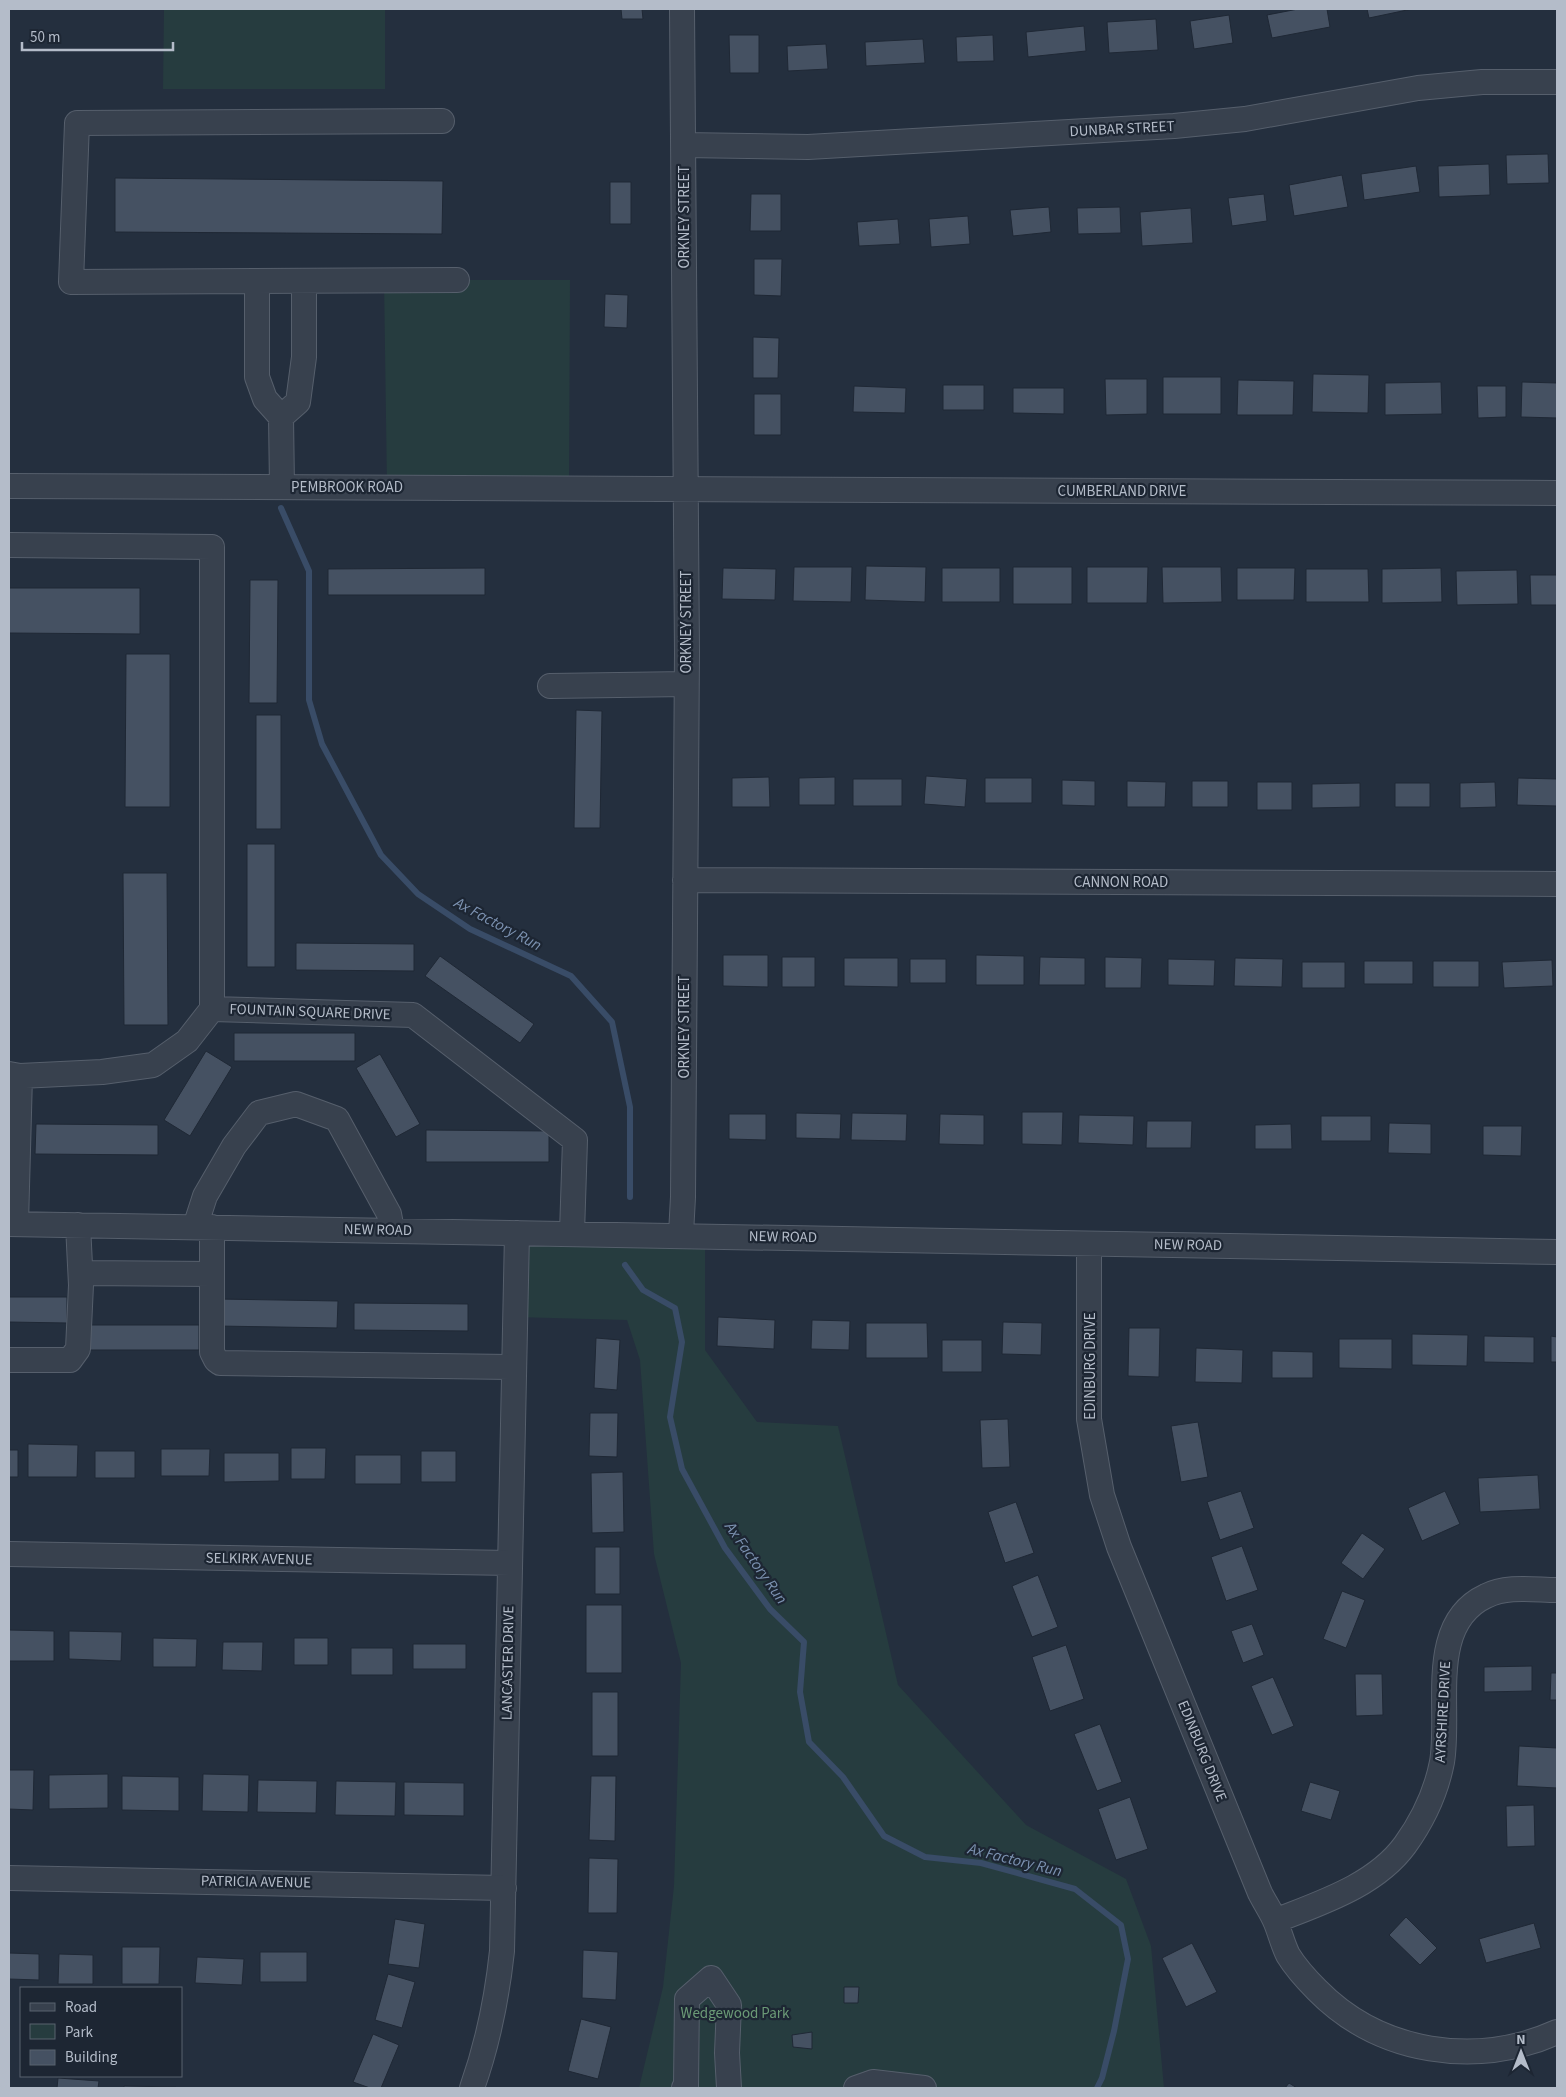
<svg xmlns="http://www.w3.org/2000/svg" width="1566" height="2097" font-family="'Source Sans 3',sans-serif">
	<rect width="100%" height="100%" fill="#242f3e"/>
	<path fill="#263c3f" d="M164 9H385V89H163Z
		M384 280H570L569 488 387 487Z
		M517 1233 705 1235V1350L757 1422 838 1426 898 1685 1026 1825 1126 1879 1151 1946 1164 2088H639L663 1987 674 1886 681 1663 654 1554 640 1360 627 1320 515 1317Z"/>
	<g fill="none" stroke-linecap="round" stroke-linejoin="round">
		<path stroke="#394c67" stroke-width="6" d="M281 508 309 571V700L322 744 381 855 418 894 470 929 571 976 612 1022 630 1107V1197
			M625 1265 643 1290 675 1308 682 1342 670 1417 682 1469 725 1548 770 1609 804 1642 800 1692 809 1742 843 1777 884 1836 925 1857 981 1863 1075 1889 1121 1925 1128 1959 1114 2031 1102 2078 1097 2088"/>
	</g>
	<path fill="#455162" stroke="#1f2835" d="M621 9H642L643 19H622Z
		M1298 9H1327L1330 27 1272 38 1267 15Z
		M1367 9H1412L1369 18Z
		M1229 15 1233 43 1194 49 1190 21Z
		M1156 19 1158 50 1109 53 1107 22Z
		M1084 26 1086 51 1028 57 1026 32Z
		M729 35H759V73H730Z
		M993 35 994 61 957 62 956 37Z
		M923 39 925 63 866 66 865 42Z
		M826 44 828 69 788 71 787 46Z
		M1548 154 1549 183 1507 184 1506 155Z
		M1489 164 1490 195 1439 197 1438 166Z
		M1416 166 1420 192 1364 200 1361 174Z
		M1342 175 1348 207 1294 216 1289 185Z
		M115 178 443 181 442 234 115 232Z
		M610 182H631V224H610Z
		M751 194H781V231H750Z
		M1264 194 1267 221 1232 226 1228 198Z
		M1049 207 1051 232 1013 236 1010 210Z
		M1120 207 1121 233 1078 234 1077 208Z
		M1191 208 1193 243 1142 246 1140 212Z
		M968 216 970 244 931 247 929 219Z
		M898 219 900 244 859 246 857 222Z
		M754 259H782L781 296 754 295Z
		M605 294 628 295 627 328 604 327Z
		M753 337 779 338 778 378H753Z
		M1313 374 1369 375 1368 413 1312 412Z
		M1163 377H1221V414H1163Z
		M1105 379H1147V414L1106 415Z
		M1238 380 1294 381 1293 415H1237Z
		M1441 382 1442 414 1385 415V383Z
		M1522 382 1557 383V418L1521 417Z
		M943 385H984V410H943Z
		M854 386 906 388 905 413 853 412Z
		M1477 386H1506V417L1478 418Z
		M1013 388H1064V414L1013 413Z
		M754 394H781V435H754Z
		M866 566 926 567 925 602 865 600Z
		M794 567H852L851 602 793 601Z
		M1013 567H1072V604H1013Z
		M1087 567H1148L1147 603H1087Z
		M1162 567H1221L1222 602 1163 603Z
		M485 568V595H328V569Z
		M723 568 776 569 775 600 722 599Z
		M942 568H1000V602H942Z
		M1237 568H1295L1294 600H1237Z
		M1441 568 1442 602 1382 603V569Z
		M1306 569H1368L1369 602H1306Z
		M1517 570 1518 604 1457 605 1456 571Z
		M1530 575H1557V605H1531Z
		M250 580H278L277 703H249Z
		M9 588H140V634L9 633Z
		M126 654H170V807H125Z
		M576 710 602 711 600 828H574Z
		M256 715H281V829H256Z
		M926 776 967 779 965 807 924 804Z
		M769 777 770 807H732V778Z
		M835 777V805H799V778Z
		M985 778H1032V803H985Z
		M1518 778 1557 779V806L1517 805Z
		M853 779H902V806H853Z
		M1062 780 1095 781V806L1062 805Z
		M1127 781 1166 782 1165 807H1127Z
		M1192 781H1228V807H1192Z
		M1257 782H1292V810H1257Z
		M1495 782 1496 807 1460 808V783Z
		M1360 783V807L1312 808V784Z
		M1395 783H1430V807H1395Z
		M247 844H275V967H247Z
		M123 873H167L168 1025H124Z
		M296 943 414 944V971L296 970Z
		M723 955H768V987L723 986Z
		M976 955 1024 956V985H976Z
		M440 956 534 1024 520 1043 425 976Z
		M782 957H815V987H782Z
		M1040 957 1085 958V985H1039Z
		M1105 957 1142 958 1141 988H1105Z
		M844 958H898V987L844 986Z
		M1235 958 1283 959 1282 987 1234 986Z
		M910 959H946V983H910Z
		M1168 959 1215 960 1214 986 1168 985Z
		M1552 960 1553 986 1504 988 1502 962Z
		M1364 961H1413V984H1364Z
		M1433 961H1479V987H1433Z
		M1302 962H1345V988H1302Z
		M234 1033H355V1061H234Z
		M206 1051 232 1067 190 1136 164 1120Z
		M380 1054 420 1124 396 1137 356 1068Z
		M1022 1112H1063L1062 1145 1022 1144Z
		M796 1113 841 1114 840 1139 796 1138Z
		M852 1113 907 1114 906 1141 851 1140Z
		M729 1114H766V1140L729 1139Z
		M940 1114 984 1115V1145L939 1144Z
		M1079 1115 1134 1116 1133 1145 1078 1143Z
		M1321 1116H1371V1141H1321Z
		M1147 1121H1192L1191 1148H1146Z
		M1389 1123 1431 1124V1154L1388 1153Z
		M36 1124 158 1125V1155L35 1154Z
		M1291 1124 1292 1149H1255V1125Z
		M1483 1126H1522L1521 1156 1483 1155Z
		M426 1130 549 1131V1162H426Z
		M9 1297H67V1323L9 1322Z
		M218 1299 338 1301 337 1328 217 1326Z
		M354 1303 468 1304V1331L354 1330Z
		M718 1317 775 1320 774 1349 717 1346Z
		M812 1320 850 1321 849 1350 811 1349Z
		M1003 1322 1042 1323 1041 1355 1002 1354Z
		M866 1323H927L928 1358H866Z
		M84 1325H199V1350H84Z
		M1129 1328H1160L1159 1377 1128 1376Z
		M1412 1334 1468 1335 1467 1366 1412 1365Z
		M1484 1336 1534 1337V1363L1484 1362Z
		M1551 1336 1557 1337V1362H1551Z
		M596 1338 620 1340 617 1390 594 1388Z
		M1339 1339H1392V1369L1339 1368Z
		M942 1340H982V1372H942Z
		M1196 1348 1243 1350 1242 1383 1195 1382Z
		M1272 1351 1313 1352V1378H1272Z
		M590 1413H618L617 1457 589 1456Z
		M1008 1419 1010 1467 982 1468 980 1420Z
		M1198 1422 1208 1477 1181 1482 1171 1426Z
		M28 1444 78 1445 77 1477H28Z
		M291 1448H326L325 1479H291Z
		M161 1449H210L209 1476H161Z
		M9 1450H18V1477H9Z
		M95 1451H135V1478H95Z
		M421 1451H456V1482H421Z
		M224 1453H279V1481L224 1482Z
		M355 1455H401V1484H355Z
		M623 1472 624 1532 592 1533 591 1473Z
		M1538 1475 1540 1509 1480 1512 1478 1478Z
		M1241 1491 1254 1528 1220 1540 1207 1502Z
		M1445 1491 1460 1524 1422 1541 1408 1508Z
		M1016 1502 1034 1553 1005 1563 988 1512Z
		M1362 1533 1385 1549 1363 1579 1341 1563Z
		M1242 1546 1258 1590 1226 1601 1211 1557Z
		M595 1547H620V1594H595Z
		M1038 1575 1058 1627 1032 1637 1012 1586Z
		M1342 1591 1365 1600 1346 1648 1323 1639Z
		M586 1605H622V1673H586Z
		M1252 1624 1264 1655 1243 1663 1231 1631Z
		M9 1630 54 1631V1661H9Z
		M69 1631 122 1632 121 1661 69 1659Z
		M153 1638 197 1639 196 1667H153Z
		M294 1638H328V1665H294Z
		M223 1642H263L262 1671 222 1670Z
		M413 1644H466V1669H413Z
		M1066 1645 1084 1699 1050 1711 1032 1657Z
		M351 1648H393V1675H351Z
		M1532 1666V1691L1484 1692V1667Z
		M1551 1673H1557V1700H1550Z
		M1355 1674H1382L1383 1715 1356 1716Z
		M1273 1677 1294 1726 1272 1735 1251 1686Z
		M592 1692H618V1756H592Z
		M1100 1724 1122 1782 1097 1791 1074 1734Z
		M1519 1746 1557 1748V1788L1517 1786Z
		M9 1770H34L33 1810 9 1809Z
		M108 1774V1808L49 1809V1775Z
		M203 1774 249 1775 248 1812 202 1811Z
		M122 1776 179 1777V1811L122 1810Z
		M591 1776H616L615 1841 589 1840Z
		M258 1780 317 1781 316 1813 257 1812Z
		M336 1781 396 1782 395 1816 335 1815Z
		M404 1782 464 1783V1816L404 1815Z
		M1310 1782 1340 1791 1331 1820 1301 1811Z
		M1130 1797 1148 1849 1116 1860 1098 1809Z
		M1534 1805 1535 1846 1507 1847 1506 1806Z
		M589 1858 618 1859 617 1913H588Z
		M1406 1917 1437 1948 1420 1965 1389 1935Z
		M395 1919 425 1924 419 1968 388 1964Z
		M1534 1923 1541 1948 1486 1963 1479 1939Z
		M1192 1943 1217 1992 1186 2007 1162 1958Z
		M122 1947H160L159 1984H122Z
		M583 1950 618 1952 616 2000 582 1998Z
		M260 1952H307V1982H260Z
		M9 1953 39 1954V1980L9 1979Z
		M59 1954 93 1955V1984H58Z
		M197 1957 244 1959 242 1985 195 1983Z
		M388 1974 415 1982 402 2028 375 2020Z
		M844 1987H859L858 2003H844Z
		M581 2019 611 2027 598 2079 568 2071Z
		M812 2032V2049L793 2047 792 2035Z
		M373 2034 399 2045 381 2088H370L353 2082Z
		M58 2078 99 2081 98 2088H57Z
		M1289 2083 1297 2088H1285Z
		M124 2086 176 2087V2088H124Z"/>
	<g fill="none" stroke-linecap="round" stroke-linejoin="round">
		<defs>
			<path id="minor" d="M442 121 77 123 71 282 457 280
				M684 145 808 147 1174 126 1245 119 1418 88 1482 82H1557
				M257 281V377L265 399 281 417 282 487
				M281 417 298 402 304 357V281
				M9 486 1557 493
				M9 545 212 547V1009
				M550 686 686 684
				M685 880 1557 884
				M9 1074 20 1076 102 1072 153 1065 187 1041 212 1009 413 1015 575 1140 572 1233
				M9 1224 1557 1252
				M16 1224 20 1076
				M195 1227 205 1196 234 1146 259 1113 296 1104 337 1119 389 1214 392 1230
				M681 1234 683 1197 687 653 682 9
				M1089 1244V1419L1102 1495 1119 1547 1260 1893C1265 1903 1272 1913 1276 1923 1280 1933 1283 1945 1288 1955 1296 1968 1307 1980 1317 1990 1380 2054 1476 2068 1557 2032
				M81 1273 212 1274V1227
				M212 1274V1352L216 1360 220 1363 514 1367
				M9 1360H70L78 1349 81 1285 78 1225
				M9 1554 510 1563
				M9 1878 504 1888
				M1275 1921C1320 1903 1375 1886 1405 1845 1423 1820 1436 1793 1442 1762 1451 1709 1426 1624 1486 1596 1507 1585 1535 1590 1557 1590
				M472 2088C488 2043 497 1998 502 1951L517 1233
				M684 2088 686 2086 687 1999 711 1978 729 2005 727 2053 729 2088
				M856 2088 873 2082 924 2088"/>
		</defs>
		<use href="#minor" stroke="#565f6c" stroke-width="26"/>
		<use href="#minor" stroke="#38414e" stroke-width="24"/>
	</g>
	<g text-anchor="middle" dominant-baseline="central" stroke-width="4.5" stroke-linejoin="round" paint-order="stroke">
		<g font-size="15" fill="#b4bcc9" stroke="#1d2633">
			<text transform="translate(1122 129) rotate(-3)">DUNBAR STREET</text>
			<text transform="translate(684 217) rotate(-90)">ORKNEY STREET</text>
			<text x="347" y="487">PEMBROOK ROAD</text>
			<text x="1122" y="491">CUMBERLAND DRIVE</text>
			<text transform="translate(686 622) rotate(-90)">ORKNEY STREET</text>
			<text x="1121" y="882">CANNON ROAD</text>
			<text transform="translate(310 1012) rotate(2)">FOUNTAIN SQUARE DRIVE</text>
			<text transform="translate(684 1027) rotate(-90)">ORKNEY STREET</text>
			<text transform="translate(378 1230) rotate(1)">NEW ROAD</text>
			<text transform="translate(783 1237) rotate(1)">NEW ROAD</text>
			<text transform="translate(1188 1245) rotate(1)">NEW ROAD</text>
			<text transform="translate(1090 1366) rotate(-90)">EDINBURG DRIVE</text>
			<text transform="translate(259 1559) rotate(1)">SELKIRK AVENUE</text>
			<text transform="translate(508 1663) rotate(-89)">LANCASTER DRIVE</text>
			<text transform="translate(1443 1712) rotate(-87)">AYRSHIRE DRIVE</text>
			<text transform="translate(1202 1751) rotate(68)">EDINBURG DRIVE</text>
			<text transform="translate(256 1882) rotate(1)">PATRICIA AVENUE</text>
		</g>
		<g font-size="15" fill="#6b9a76" stroke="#1d2633">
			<text x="735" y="2013">Wedgewood Park</text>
		</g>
		<g font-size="16" font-style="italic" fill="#7c92b1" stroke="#1d2633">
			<text transform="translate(498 924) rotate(28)">Ax Factory Run</text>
			<text transform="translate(756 1563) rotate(55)">Ax Factory Run</text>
			<text transform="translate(1015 1860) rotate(14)">Ax Factory Run</text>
		</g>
	</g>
	<rect width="1566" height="2097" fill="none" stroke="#b4bcc9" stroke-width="20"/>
	<rect x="20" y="1987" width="162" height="90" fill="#1d2633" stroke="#59626f"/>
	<rect x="30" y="2003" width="25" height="8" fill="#38414e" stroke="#59626f"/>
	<text x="65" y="2012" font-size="15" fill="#b4bcc9">Road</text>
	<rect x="30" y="2024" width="25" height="15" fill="#263c3f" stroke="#59626f"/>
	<text x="65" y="2037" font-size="15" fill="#b4bcc9">Park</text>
	<rect x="30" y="2050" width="25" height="15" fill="#455162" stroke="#59626f"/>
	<text x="65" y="2062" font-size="15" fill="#b4bcc9">Building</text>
	<g transform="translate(1521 2052)" stroke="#1d2633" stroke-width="4" paint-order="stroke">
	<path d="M0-4L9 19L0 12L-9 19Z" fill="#b4bcc9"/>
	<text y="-8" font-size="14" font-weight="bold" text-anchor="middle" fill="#b4bcc9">N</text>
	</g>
	<path d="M22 42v8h151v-8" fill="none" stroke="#b4bcc9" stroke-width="2.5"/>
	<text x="30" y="42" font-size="15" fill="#b4bcc9" stroke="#1d2633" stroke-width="4" paint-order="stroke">50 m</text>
</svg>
